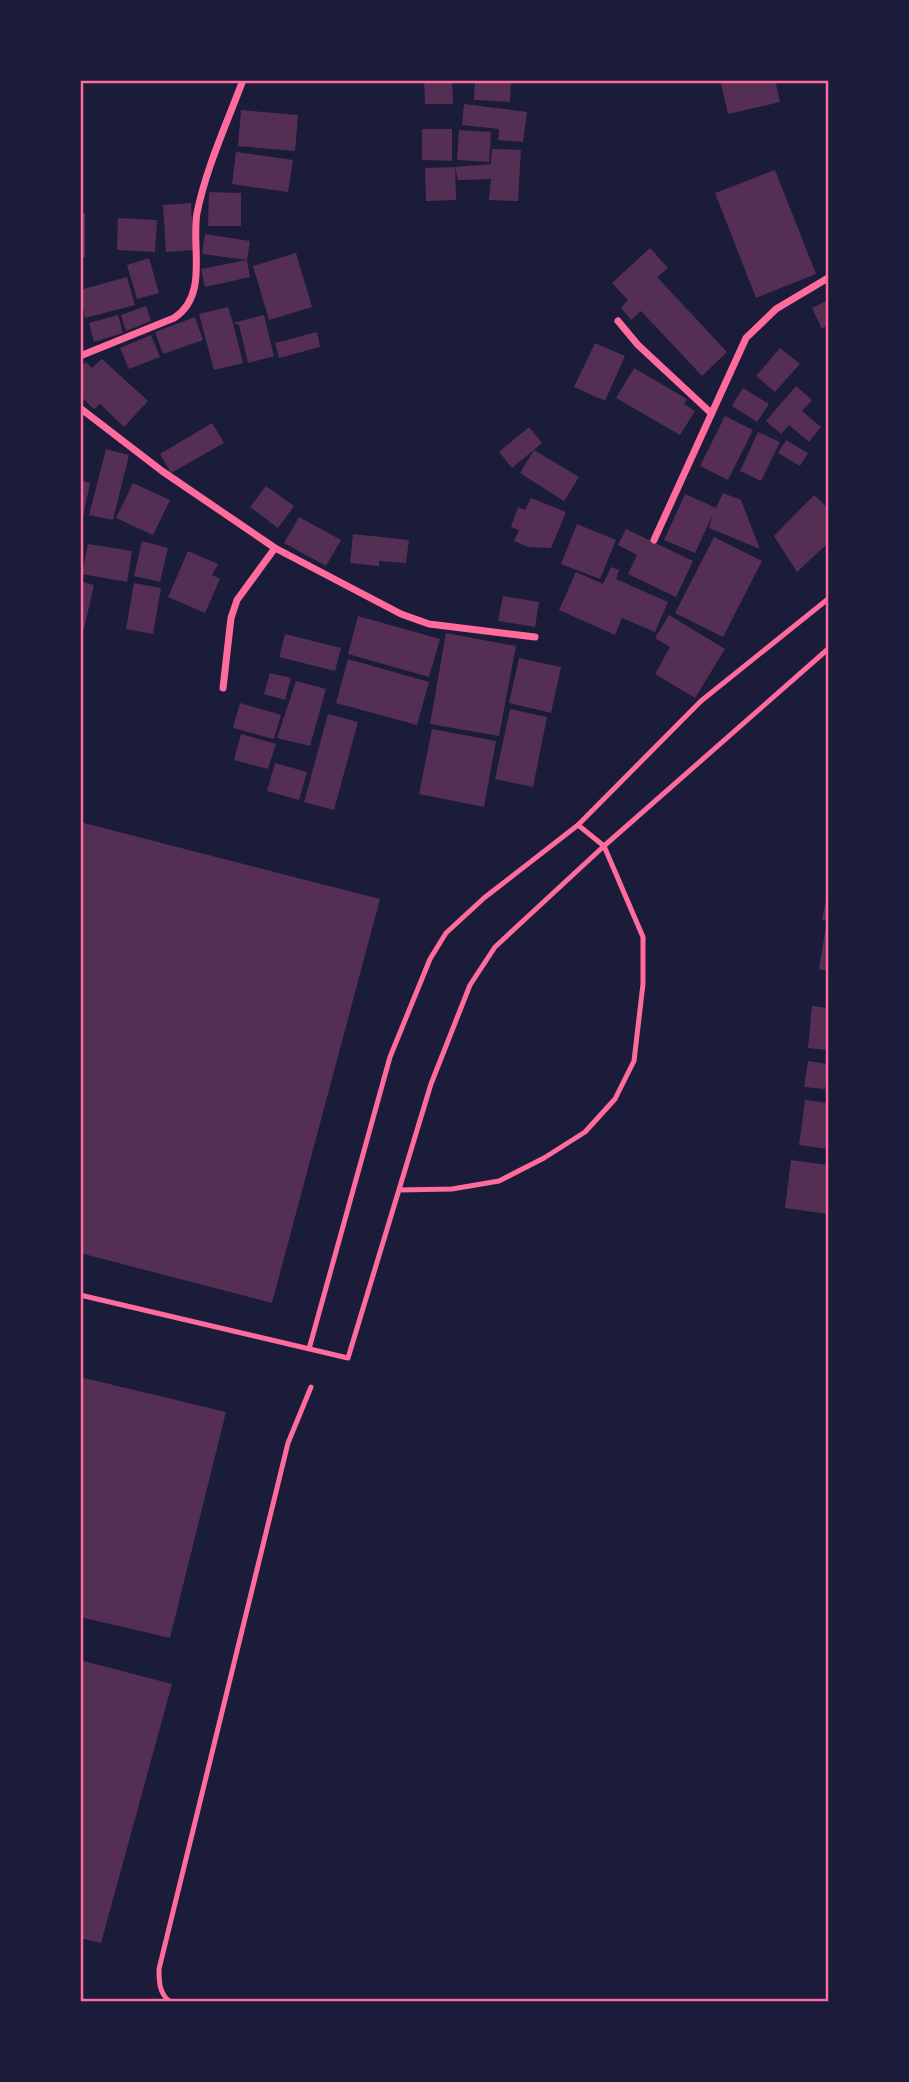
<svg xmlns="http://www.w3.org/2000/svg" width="909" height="2082" font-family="'IBM Plex Sans',sans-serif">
	<rect width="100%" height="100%" fill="#1b1b3a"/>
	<path fill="#542f53" d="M424 80H452L453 104H425Z
		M475 80H511L510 102 474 100Z
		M720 80H775L780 102 728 114Z
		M464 104 527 112 523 142 498 140 499 129 462 125Z
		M241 110 298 115 295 151 238 146Z
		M422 129H452V161L422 160Z
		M459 130 491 132 489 162 457 160Z
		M492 149 521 150 518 201 489 200 491 179 458 180 455 167 491 164Z
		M236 152 293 160 288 192 232 184Z
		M455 167 456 200 426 201 425 168Z
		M775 170 816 274 756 298 715 193Z
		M209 192 241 193V226H208Z
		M191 203 194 250 166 252 163 205Z
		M80 213H85V257H80Z
		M118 218 157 220 155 252 117 250Z
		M205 234 250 241 247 260 250 277 205 287 201 269 247 260 202 254Z
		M650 248 668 268 657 277 727 352 702 376 641 311 631 320 621 308 628 300 612 283Z
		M296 253 312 307 269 320 253 266Z
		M149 258 159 293 137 299 127 265Z
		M127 277 135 305 85 318 80 290Z
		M828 300V325L822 329 812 308Z
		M146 306 151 321 126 331 121 315Z
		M228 307 233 323 264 315 274 356 248 363 239 325 233 323 243 363 214 370 199 314Z
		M118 315 123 333 94 342 89 323Z
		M195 317 203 340 163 354 155 332Z
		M317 332 320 347 279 358 275 343Z
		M151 335 160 357 129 369 120 348Z
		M595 343 625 356 605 401 574 387Z
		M780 348 800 364 775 392 756 376Z
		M102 359 148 401 124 427 100 404 94 409 80 396V367L86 362 92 368Z
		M634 368 687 399 684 404 695 411 680 435 616 398Z
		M796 386 812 400 802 411 821 427 809 442 789 425 781 434 766 421Z
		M743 388 769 404 757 422 732 406Z
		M725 416 753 430 728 480 700 466Z
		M212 423 224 443 171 473 160 454Z
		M529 427 542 443 512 468 499 452Z
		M758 432 780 442 761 481 740 471Z
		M786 440 808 453 800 466 778 453Z
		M106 449 129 455 113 520 89 515Z
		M534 450 579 477 564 501 520 473Z
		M80 480 90 483 82 522H80Z
		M133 483 170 500 153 535 116 518Z
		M266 486 294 506 278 528 250 507Z
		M723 493 741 500 760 549 709 528 713 514 695 553 664 540 685 494 716 508Z
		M814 495 828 508V543L797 572 774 536Z
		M531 498 566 512 551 548 528 547 514 541 519 530 511 527 518 507 525 510Z
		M299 517 341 540 326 566 284 543Z
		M577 524 616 540 600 579 561 564Z
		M626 529 693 561 676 597 628 574 637 555 618 545Z
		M353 534 409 540 406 563 379 561V566L350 563Z
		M714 537 762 561 723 637 675 613Z
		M142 541 168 548 160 582 134 576Z
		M88 544 132 551 127 582 82 574Z
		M188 551 218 564 212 575 220 579 205 613 168 597Z
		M611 567 619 570 616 579 668 602 655 632 622 618 615 635 559 610 576 572 603 584Z
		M80 581 94 585 84 629H80Z
		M134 583 161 588 153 634 126 629Z
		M503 596 539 602 535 627 498 621Z
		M669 615 725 649 695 698 655 674 670 647 655 638Z
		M358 616 440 639 429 677 348 654Z
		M446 633 516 646 499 736 430 724Z
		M285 634 341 648 335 671 279 657Z
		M519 658 561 667 551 713 509 703Z
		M348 659 429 682 417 725 336 703Z
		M270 673 291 678 285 700 264 694Z
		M296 681 326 689 310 746 277 738Z
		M240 703 281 715 274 739 233 728Z
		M510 709 547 717 533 787 495 779Z
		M328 714 358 722 334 810 304 802Z
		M432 729 496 741 484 807 419 794Z
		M241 734 276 744 268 769 234 760Z
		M275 763 307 772 299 800 267 791Z
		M80 822 380 899 272 1303 80 1253Z
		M827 895H828V921L822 920Z
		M826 926 828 927V971L819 969Z
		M812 1006 828 1008V1050L808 1048Z
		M808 1061 828 1064 825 1089 804 1087Z
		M805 1100 828 1103V1149L799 1145Z
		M791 1160 828 1165V1214L785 1208Z
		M80 1377 226 1412 170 1638 80 1617Z
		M80 1660 172 1684 101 1943 80 1938Z"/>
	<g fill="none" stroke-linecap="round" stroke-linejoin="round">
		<path stroke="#ff6b9d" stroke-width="5" d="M399 1190 452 1189 499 1181 544 1158 585 1132 615 1099 634 1061 643 984V937L604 846 578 825
			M80 1295 348 1358 431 1084 470 985 495 947 604 846 828 649
			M309 1349 390 1057 430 959 446 933 484 898 578 825 701 701 828 599
			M170 2002C159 1993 159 1982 159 1969L288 1443 311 1387"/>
		<path stroke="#ff6b9d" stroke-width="7" d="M618 321 638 345 711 413
			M80 356 174 318C209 296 191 247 197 213 206 168 227 123 243 80
			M80 408 162 471 275 548 401 614 429 624 535 637
			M654 540 746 338 776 309 828 278
			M223 688 231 618 237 600 275 548"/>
	</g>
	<rect width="909" height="2082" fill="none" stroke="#1b1b3a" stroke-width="164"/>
	<rect x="82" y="82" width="745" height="1918" fill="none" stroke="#ff6b9d" stroke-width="2.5"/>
</svg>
